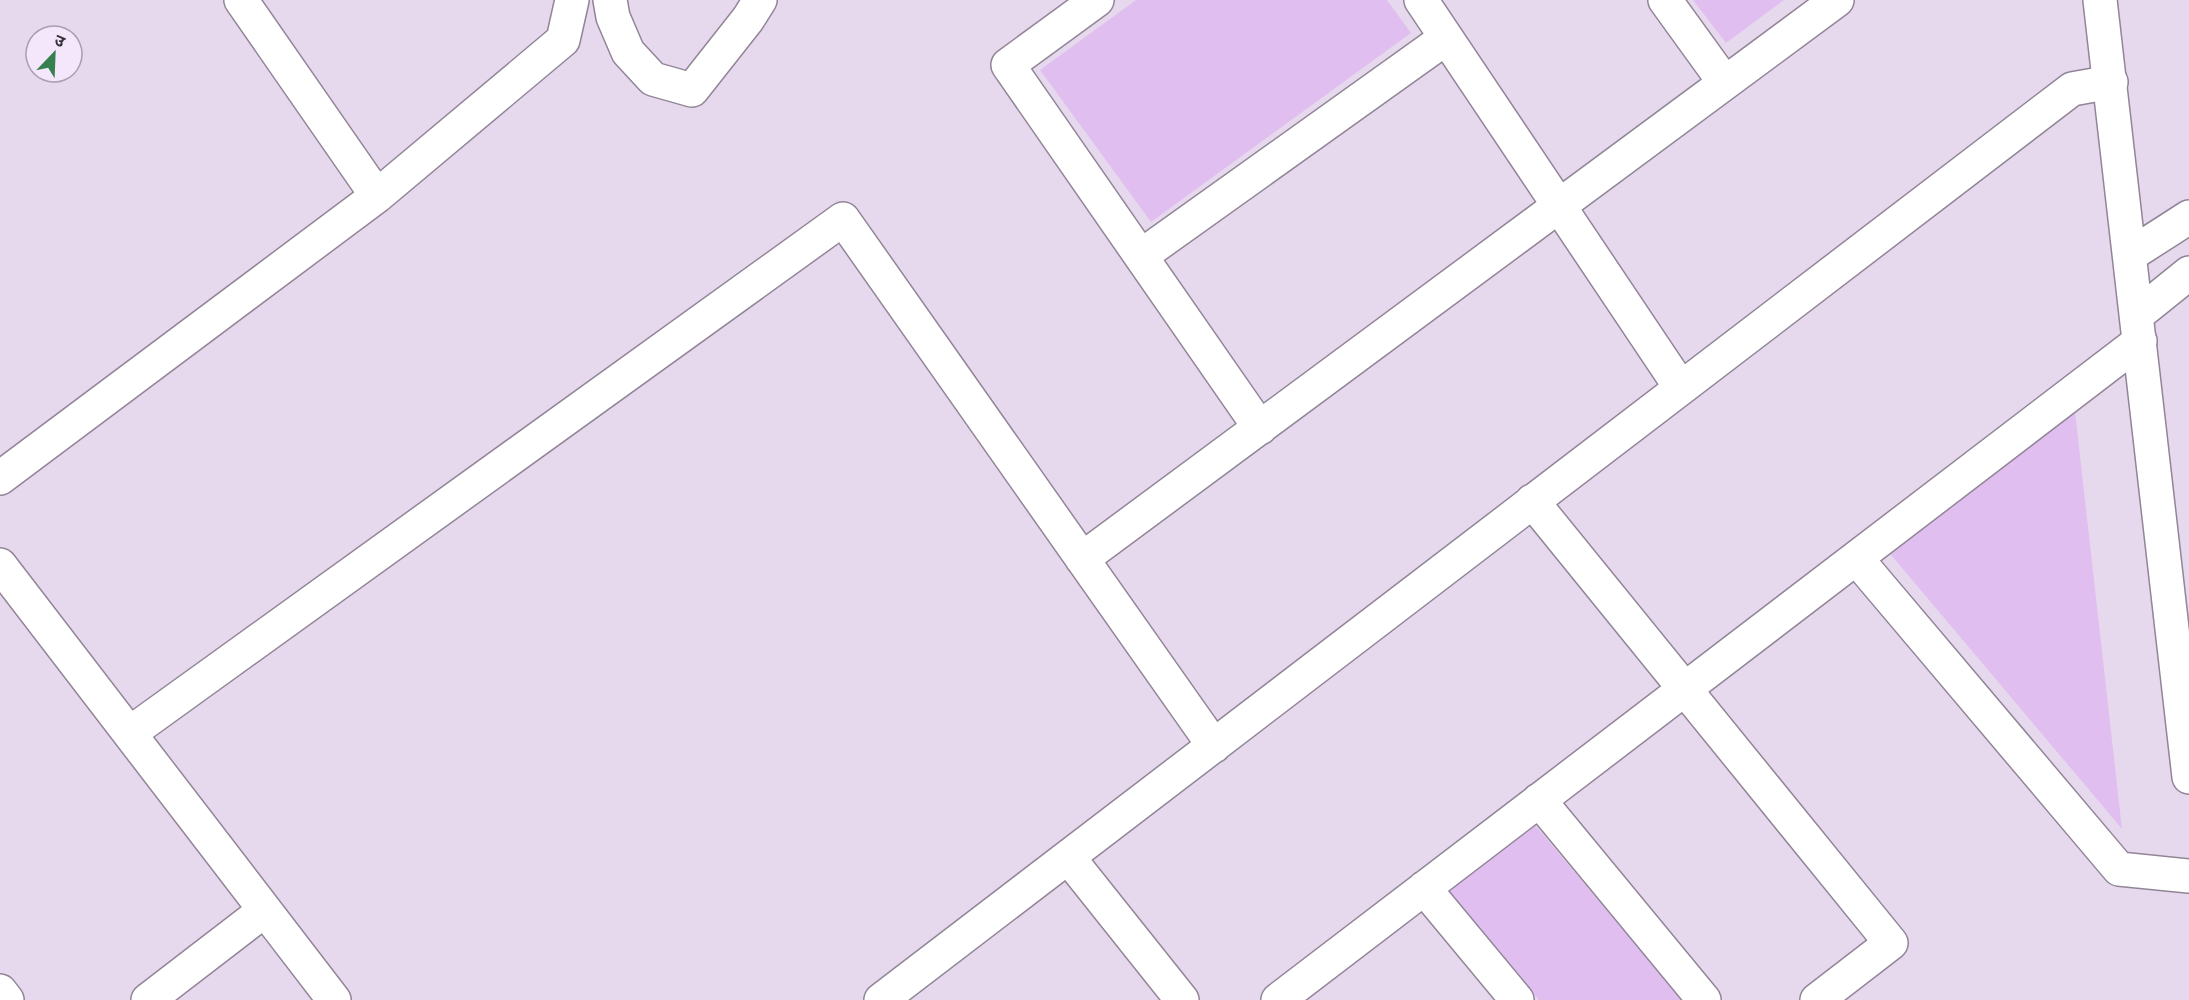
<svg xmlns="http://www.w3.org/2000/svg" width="2189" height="1000" font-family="'Work Sans','Noto Sans Devanagari',sans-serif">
	<rect width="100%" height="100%" fill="#e7d9ed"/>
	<path fill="#e0bff0" d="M1136 0H1387L1411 33 1151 222 1040 70Z
		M1693 0H1784L1726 43Z
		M2075 411 2122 829 1886 549Z
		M1530 819 1682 1000H1539L1446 889Z"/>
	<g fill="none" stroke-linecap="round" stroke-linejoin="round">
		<defs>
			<path id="minor" d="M241 0 377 196
				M610 0 613 17 628 52 653 79 692 90 748 19 760 0
				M1097 0 1008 65 1260 428
				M1421 0 1681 388
				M1665 0 1725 83
				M1141 256 1446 38
				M0 478 377 196 563 40 572 0
				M1532 501 1891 943 1817 1000
				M1856 558 2119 869 2189 876
				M1082 559 1837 0
				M0 565 334 1000
				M130 733 843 219 1214 746
				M1539 800 1704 1000
				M1068 857 1182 1000
				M1424 888 1517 1000
				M0 991 7 1000
				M148 1000 265 910
				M881 1000 2072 89 2111 82
				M1278 1000 2140 341"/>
			<path id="tertiary" d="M2100 0 2189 777
				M2130 255 2189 217
				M2137 315 2189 273"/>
		</defs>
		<use href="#minor" stroke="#918597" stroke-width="36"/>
		<use href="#tertiary" stroke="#918597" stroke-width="36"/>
		<use href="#minor" stroke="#fff" stroke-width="33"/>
		<use href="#tertiary" stroke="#fff" stroke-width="33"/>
	</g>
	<g transform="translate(54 54) rotate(23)"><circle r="28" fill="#f4e6fb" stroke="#a89ead" stroke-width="1.5"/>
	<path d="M0-4.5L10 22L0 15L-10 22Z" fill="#35804e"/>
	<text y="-9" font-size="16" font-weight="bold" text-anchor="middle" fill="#363139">उ</text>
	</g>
</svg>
